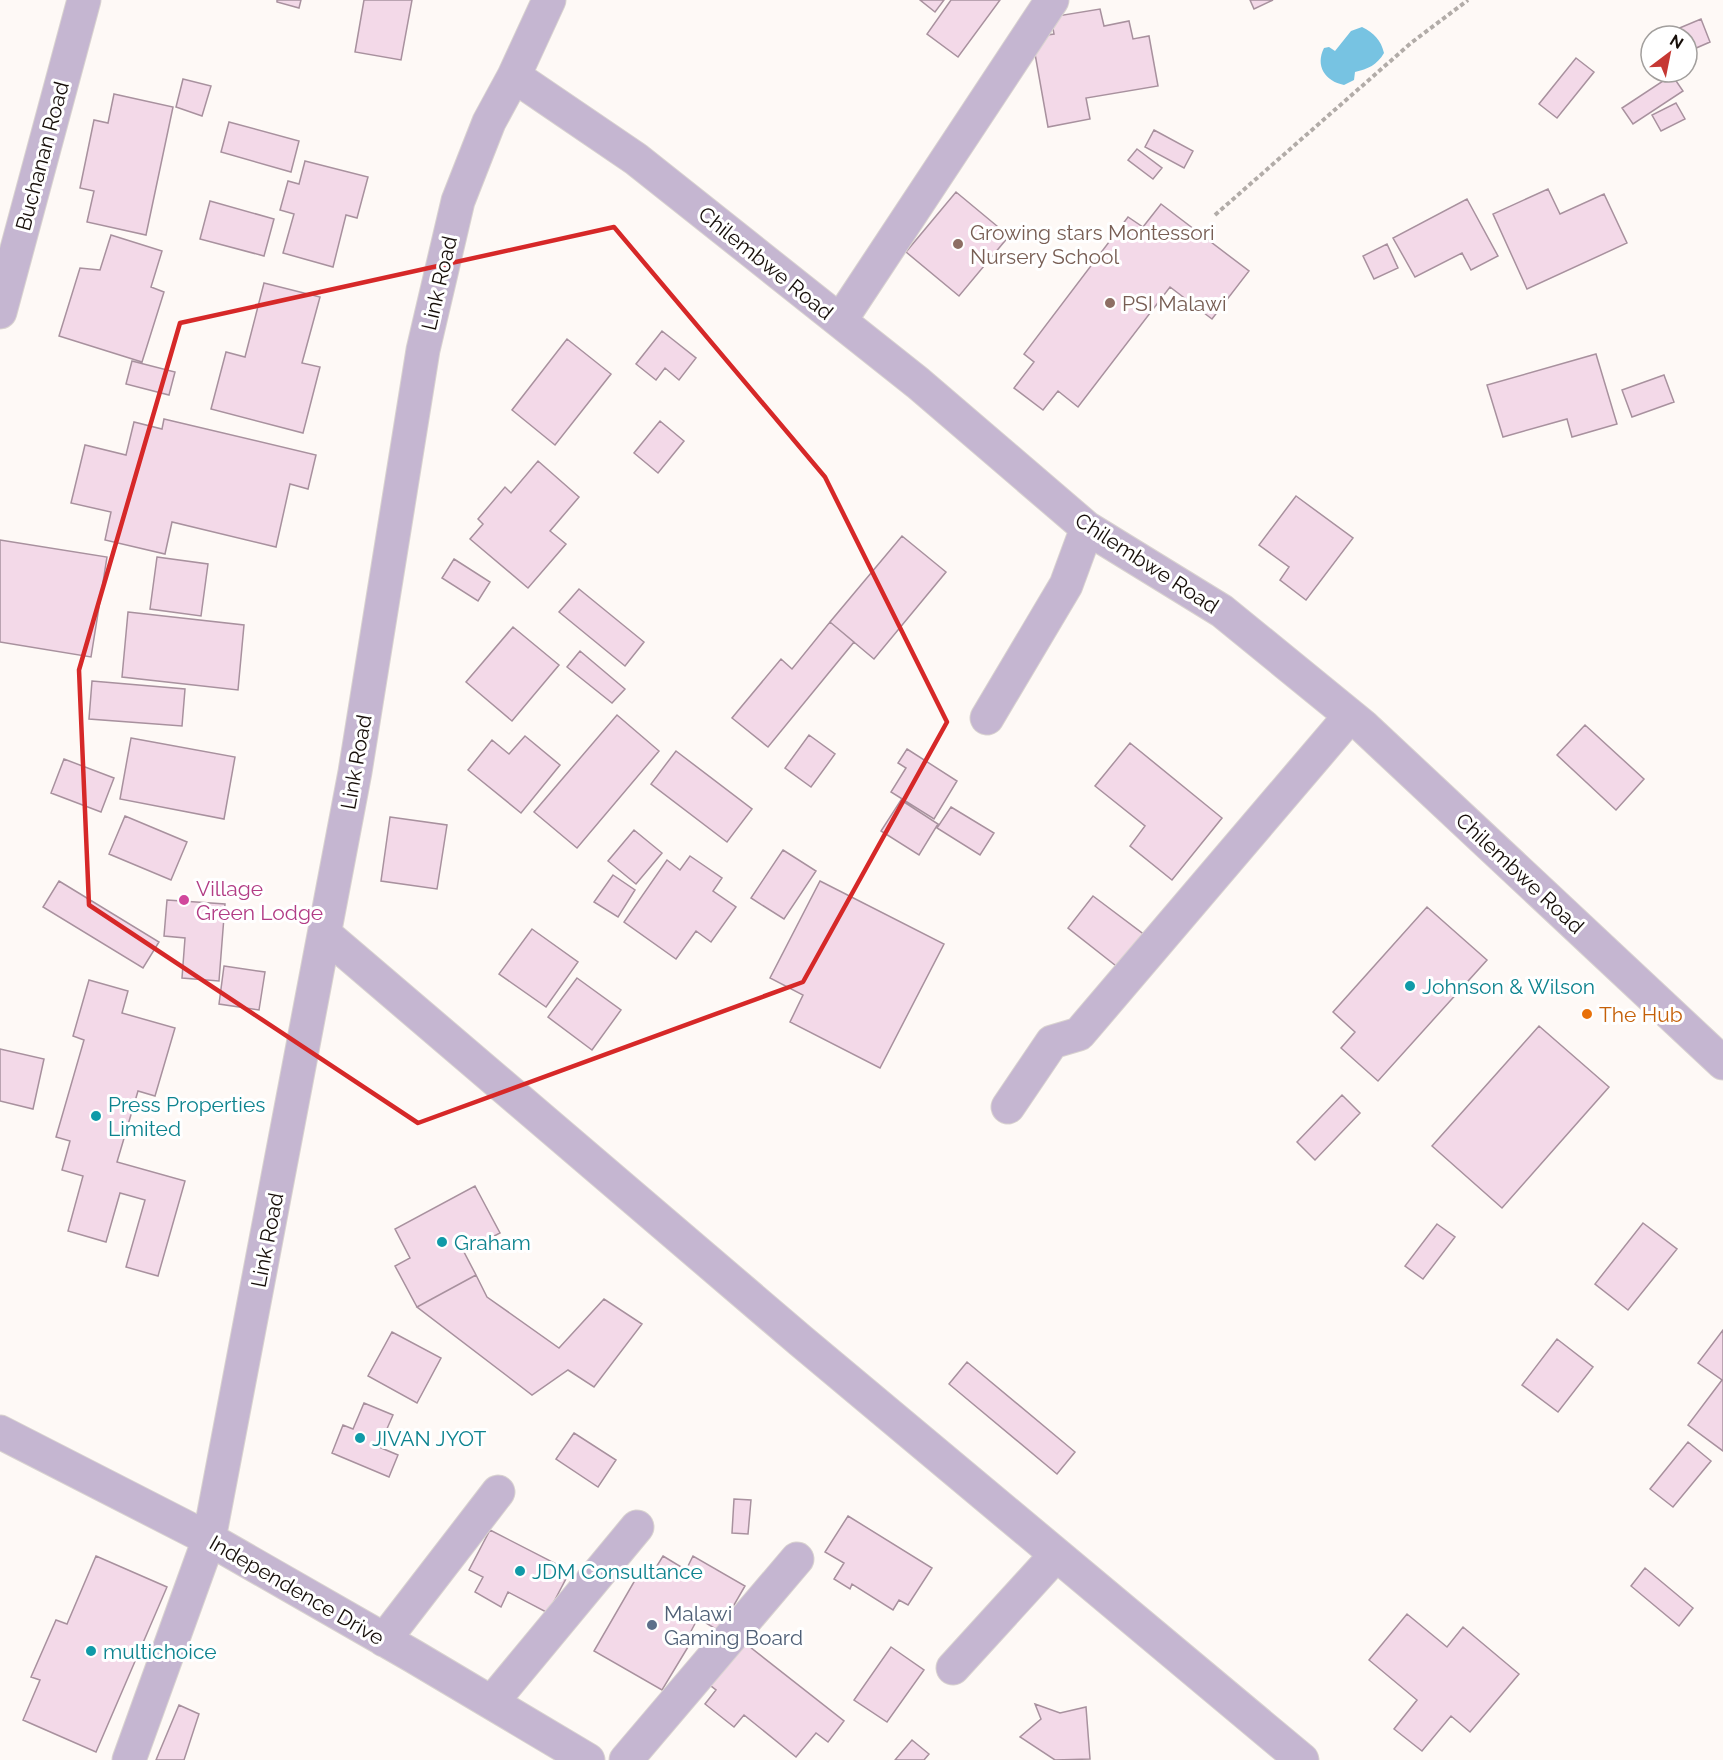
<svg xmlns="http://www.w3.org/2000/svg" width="1723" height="1760" font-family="Raleway,sans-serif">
	<rect width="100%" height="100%" fill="#fef9f6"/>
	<path fill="#77c3e2" d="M1362 27C1374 33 1381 40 1384 53 1377 65 1368 69 1355 72L1354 80 1344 85C1325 81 1315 66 1324 48L1329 47 1335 51 1351 31Z"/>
	<path fill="#f3d9e8" stroke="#a8919e" stroke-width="1.5" d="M277 0H301L299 8 277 2Z
		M364 0H412L401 60 355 52Z
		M920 0H944L935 12Z
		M951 0H1000L958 57 927 34Z
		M1250 0H1273L1254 9Z
		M1100 9 1104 26 1129 21 1133 39 1149 36 1158 86 1086 98 1090 119 1048 127 1032 37 1054 34 1051 17Z
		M1701 19 1710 42 1687 52V36H1671L1670 32Z
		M1576 58 1594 72 1557 118 1539 104Z
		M1672 75 1683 91 1633 124 1622 108Z
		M183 79 211 86 202 116 176 107Z
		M114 94 173 107 146 235 87 222 94 191 80 188 94 120 108 123Z
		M1676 103 1685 119 1661 131 1652 115Z
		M229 122 299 141 291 172 221 152Z
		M1154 130 1193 151 1184 168 1145 147Z
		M1137 149 1162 168 1153 179 1128 160Z
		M305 161 368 177 357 218 346 215 333 267 283 253 294 214 280 210 288 181 299 184Z
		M1548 189 1560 214 1604 194 1627 243 1527 289 1493 214Z
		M956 192 1009 236 959 296 906 252Z
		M1467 199 1498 256 1471 270 1462 253 1415 277 1393 238Z
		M210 201 274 219 264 256 200 239Z
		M1161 204 1249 271 1212 319 1170 287 1078 407 1058 391 1043 410 1014 388 1034 362 1024 354 1128 217 1143 227Z
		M111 235 162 251 151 287 164 292 142 362 59 336 80 268 100 270Z
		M1387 244 1398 268 1374 279 1363 256Z
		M264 283 320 297 302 363 320 367 303 433 211 409 226 352 245 357Z
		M662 331 696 358 679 380 665 368 656 380 636 364Z
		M567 339 611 374 555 445 512 410Z
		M1596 354 1617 424 1572 437 1567 419 1503 437 1487 385Z
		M132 361 175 372 169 395 126 384Z
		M1664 375 1674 402 1632 417 1622 390Z
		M164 419 316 455 308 489 290 484 276 547 172 522 165 554 105 540 111 512 71 503 85 445 126 455 134 422 162 429Z
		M660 421 684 441 658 473 634 453Z
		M538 461 579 497 550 531 566 544 528 588 470 539 483 524 478 519 505 487 511 493Z
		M1296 496 1353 538 1306 600 1280 580 1289 567 1259 545Z
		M902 536 946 572 874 659 830 622Z
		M0 540 107 557 91 657 0 642Z
		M157 557 208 564 201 616 150 609Z
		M454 559 490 582 478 601 442 578Z
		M579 589 644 642 625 666 559 612Z
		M128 612 244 625 238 690 122 677Z
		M830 622 854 642 768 747 732 718 781 659 792 669Z
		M513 627 559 665 512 721 466 682Z
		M580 651 625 689 612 703 567 667Z
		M92 681 185 689 182 726 89 719Z
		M617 715 659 751 577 848 534 812Z
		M1585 725 1644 779 1616 810 1557 755Z
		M809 735 835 754 811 787 785 768Z
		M525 736 560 765 521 813 468 770 492 740 509 754Z
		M131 738 235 757 224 819 120 799Z
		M1130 743 1222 818 1172 880 1130 846 1145 826 1095 786Z
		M907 749 957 781 934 819 891 792 906 768 898 763Z
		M676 751 752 809 727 842 651 784Z
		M64 759 114 778 101 812 51 793Z
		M901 800 938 824 919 855 881 831Z
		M951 807 994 833 980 855 937 828Z
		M125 816 187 842 171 880 109 854Z
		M390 817 447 825 437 889 381 881Z
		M634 830 662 853 636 884 608 861Z
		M783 850 816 871 784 919 751 898Z
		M690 856 722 878 713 891 736 907 711 942 696 931 676 959 624 922 667 860 680 870Z
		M613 875 635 890 618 917 594 902Z
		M59 881 159 942 143 968 43 907Z
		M820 881 944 944 880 1068 790 1022 803 995 770 978Z
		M1093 896 1146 936 1120 969 1068 928Z
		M167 900 225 904 219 981 182 978 185 938 164 936Z
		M1427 907 1487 960 1378 1081 1341 1048 1355 1032 1333 1012Z
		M532 929 578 962 546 1007 499 974Z
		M224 966 265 972 259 1010 219 1004Z
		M577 978 621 1010 592 1050 548 1017Z
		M89 980 128 991 122 1013 175 1028 155 1096 138 1091 117 1162 185 1181 158 1276 126 1267 145 1200 120 1193 106 1242 68 1231 83 1176 62 1170 70 1141 56 1137 84 1040 73 1036Z
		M1539 1026 1609 1087 1502 1208 1432 1146Z
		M0 1049 44 1059 33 1109 0 1101Z
		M1342 1095 1360 1113 1315 1160 1297 1142Z
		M475 1186 500 1233 464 1252 476 1275 417 1307 395 1266 410 1258 395 1229Z
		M1643 1223 1677 1249 1628 1310 1595 1284Z
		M1437 1224 1455 1237 1423 1279 1405 1266Z
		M476 1275 487 1297 559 1348 604 1299 642 1324 594 1387 568 1370 532 1395 417 1307Z
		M1723 1330V1451L1688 1425 1722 1380 1698 1363Z
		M392 1332 441 1358 417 1403 368 1376Z
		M1557 1339 1593 1367 1558 1412 1522 1385Z
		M967 1362 1075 1452 1057 1474 949 1384Z
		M364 1403 393 1415 379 1447 398 1455 389 1477 332 1453 343 1425 353 1429Z
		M574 1433 616 1460 598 1487 556 1459Z
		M1688 1442 1711 1461 1673 1507 1650 1489Z
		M734 1499 751 1500 748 1534 732 1533Z
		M848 1516 932 1568 908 1605 899 1600 893 1610 852 1584 850 1589 834 1579 844 1563 825 1552Z
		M490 1530 570 1571 548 1613 508 1592 501 1607 475 1592 483 1577 469 1570Z
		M96 1556 167 1587 96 1752 23 1720 40 1680 31 1677 56 1620 67 1624Z
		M663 1556 686 1570 693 1556 745 1586 719 1631 698 1618 689 1635 694 1637 662 1690 594 1651 642 1568 652 1574Z
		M1645 1568 1693 1608 1679 1626 1631 1586Z
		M1407 1614 1447 1647 1463 1627 1519 1674 1470 1732 1451 1716 1422 1751 1394 1729 1417 1700 1369 1660Z
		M736 1636 844 1721 828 1742 816 1733 796 1757 744 1715 734 1727 705 1704 716 1690 702 1679Z
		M891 1647 924 1670 887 1722 854 1700Z
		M1035 1704 1060 1713 1086 1707 1090 1759 1055 1760 1020 1737 1041 1719Z
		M179 1705 199 1714 184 1760H156Z
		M912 1740 929 1754 924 1760H895Z"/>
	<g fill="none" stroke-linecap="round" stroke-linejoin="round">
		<defs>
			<path id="minor" d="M514 76 636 159 918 383 1087 528 1222 611 1363 726 1723 1063
				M0 312 84 0
				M840 321 1052 0
				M987 718 1066 585 1087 528
				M326 935 801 1341 1302 1760
				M1008 1107 1052 1042 1079 1034 1350 716
				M0 1432 209 1539 413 1656 588 1760
				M384 1640 498 1492
				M953 1668 1056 1555
				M492 1702 637 1527
				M129 1760 209 1539 355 772 423 350 458 201 489 122 514 76 549 0
				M626 1760 797 1559"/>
		</defs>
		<use href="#minor" stroke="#d9d3d0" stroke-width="35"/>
		<path stroke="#b2aca8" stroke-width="4" stroke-dasharray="4.5 3" stroke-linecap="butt" d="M1215 215 1411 43 1468 0"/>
		<use href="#minor" stroke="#c5b6d1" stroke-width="33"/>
	</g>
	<path fill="none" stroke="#d62828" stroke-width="4.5" stroke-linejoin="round" d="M614 227 825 477 947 722 803 982 418 1123 89 905 79 670 180 323Z"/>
	<g fill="#8d6e63" stroke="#fff" stroke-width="2">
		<circle cx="958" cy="244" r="6"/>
		<circle cx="1110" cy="303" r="6"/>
	</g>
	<circle fill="#d1479c" stroke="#fff" stroke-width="2" cx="184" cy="900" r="6"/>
	<g fill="#0f9aa8" stroke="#fff" stroke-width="2">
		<circle cx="1410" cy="986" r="6"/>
		<circle cx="96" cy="1116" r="6"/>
		<circle cx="442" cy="1242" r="6"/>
		<circle cx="360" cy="1438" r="6"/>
		<circle cx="520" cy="1571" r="6"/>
		<circle cx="91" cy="1651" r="6"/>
	</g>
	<circle fill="#e8710a" stroke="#fff" stroke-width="2" cx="1587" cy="1014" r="6"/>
	<circle fill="#5c6f8a" stroke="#fff" stroke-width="2" cx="652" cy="1625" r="6"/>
	<g text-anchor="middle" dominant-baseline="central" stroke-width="6" stroke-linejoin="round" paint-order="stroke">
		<g font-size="21" fill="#160e09" stroke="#fff">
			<text transform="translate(42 156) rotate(-75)">Buchanan Road</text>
			<text transform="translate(766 263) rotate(39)">Chilembwe Road</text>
			<text transform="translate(439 283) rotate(-77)">Link Road</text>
			<text transform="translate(1147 563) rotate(33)">Chilembwe Road</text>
			<text transform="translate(356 762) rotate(-80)">Link Road</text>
			<text transform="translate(1520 873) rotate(43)">Chilembwe Road</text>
			<text transform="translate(267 1240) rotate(-79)">Link Road</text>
			<text transform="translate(297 1590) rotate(30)">Independence Drive</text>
		</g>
		<g font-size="21" fill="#785e54" stroke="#fff" text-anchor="start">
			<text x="970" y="232">Growing stars Montessori<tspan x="970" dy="24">Nursery School</tspan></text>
			<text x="1122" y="303">PSI Malawi</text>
		</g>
		<g font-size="21" fill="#b23c85" stroke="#fff" text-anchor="start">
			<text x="196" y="888">Village<tspan x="196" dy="24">Green Lodge</tspan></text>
		</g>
		<g font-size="21" fill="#0d838f" stroke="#fff" text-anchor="start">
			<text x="1422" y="986">Johnson &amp; Wilson</text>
			<text x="108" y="1104">Press Properties<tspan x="108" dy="24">Limited</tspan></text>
			<text x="454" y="1242">Graham</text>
			<text x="372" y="1438">JIVAN JYOT</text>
			<text x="532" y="1571">JDM Consultance</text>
			<text x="103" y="1651">multichoice</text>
		</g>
		<g font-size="21" fill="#c56008" stroke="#fff" text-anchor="start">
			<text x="1599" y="1014">The Hub</text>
		</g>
		<g font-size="21" fill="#4e5e75" stroke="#fff" text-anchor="start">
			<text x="664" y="1613">Malawi<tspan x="664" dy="24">Gaming Board</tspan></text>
		</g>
	</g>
	<g transform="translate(1669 54) rotate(32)"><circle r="28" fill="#ffffff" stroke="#a29f9d" stroke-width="1.5"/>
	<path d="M0-4.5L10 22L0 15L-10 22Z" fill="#c63834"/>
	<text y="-9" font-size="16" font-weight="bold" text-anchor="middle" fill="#160e09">N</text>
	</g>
</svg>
